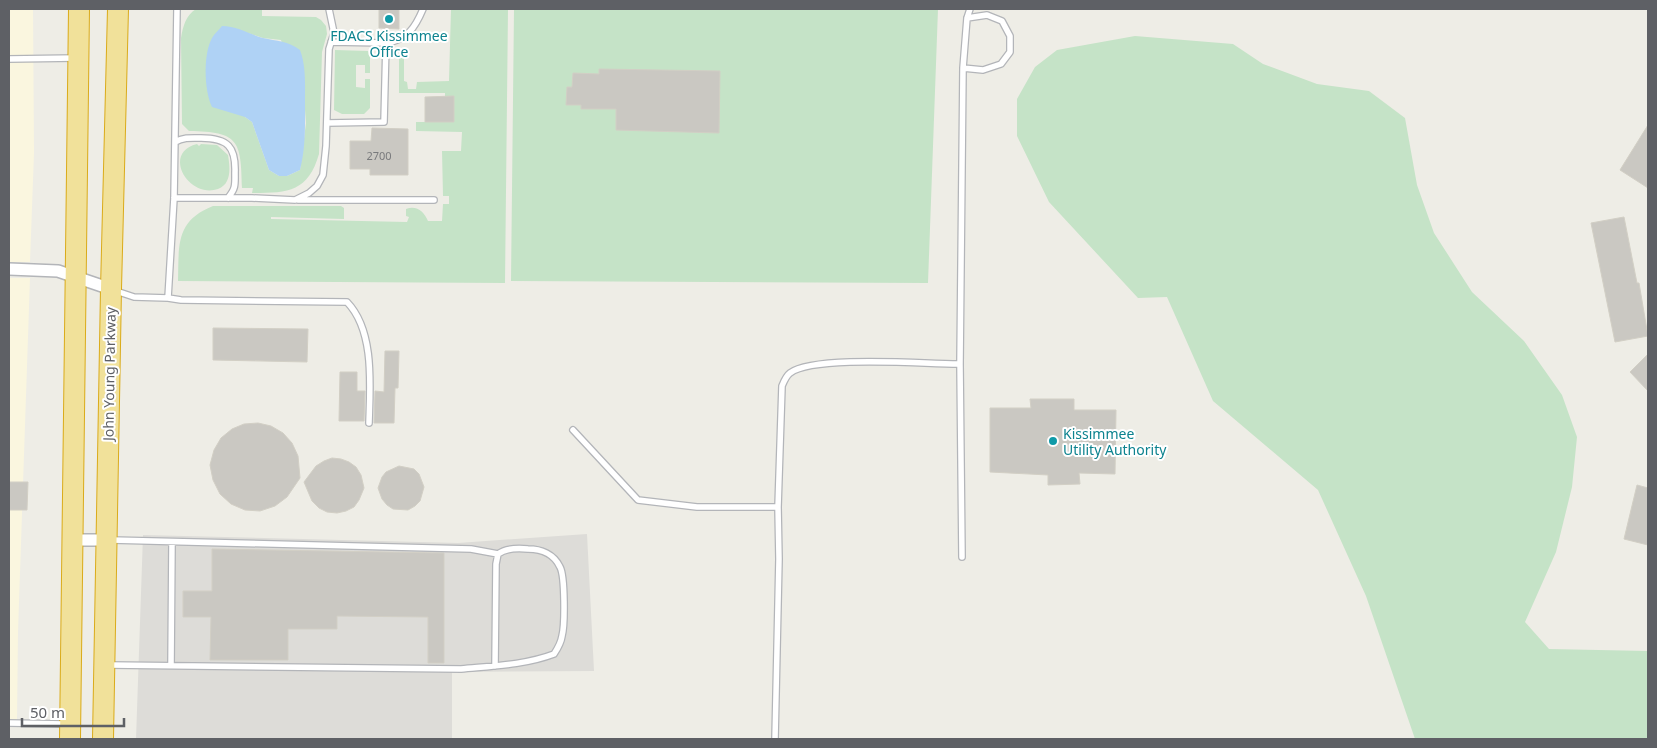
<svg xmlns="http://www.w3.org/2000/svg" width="1657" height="748" font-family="'Noto Sans',sans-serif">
	<rect width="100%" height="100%" fill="#eeede6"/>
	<path fill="#faf6df" d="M9 9H33L34 153 30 262H9Z
		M9 278H30L18 632 17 720H9Z"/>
	<path fill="#dddcd8" d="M587 534 594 671 452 672V739H136L143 535 458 543Z"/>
	<path fill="#c5e3c7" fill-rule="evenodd" d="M196 9H262V16L316 17 321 20 326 26 327 34 322 52 319 154C308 192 288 193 252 193L253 188H242C241 140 239 132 189 131L182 124 181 38C183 26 186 15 196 9ZM248 33 263 38 281 40 305 110 306 123 300 170 287 176H279L269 170 252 122 245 117Z
		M451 9H508L505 283 178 281C179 246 175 221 213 206H341L344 208V219L271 217V219L407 222 409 217 406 216V209C417 205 424 212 428 221H442L443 204H449V196H443L442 151H461L462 132 416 131V122H453L454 97H445V93H399V54H402L404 49V81L407 82 408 89H416L417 82 449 81Z
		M514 9H938L928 283 511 281Z
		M1135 36 1233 44 1263 64 1317 84 1369 91 1405 118 1417 185 1434 233 1472 292 1524 341 1562 395 1577 437 1572 487 1556 552 1525 622 1549 649 1648 651V739H1415L1366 596 1318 490 1213 401 1167 297 1138 298 1049 202 1017 136V99L1035 67 1057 50Z
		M335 50 368 51 370 53V73H365V65H356V87L365 88V79H370V108L364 114H342L334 110Z
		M197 144 199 146 201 144 217 145 228 155C230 167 232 184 218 189 189 199 161 153 197 144Z"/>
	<path fill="#afd2f5" d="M222 26C237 26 249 34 263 38 277 41 288 41 300 50 306 66 305 83 305 100 305 124 306 146 300 170L287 176H279L269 170 252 122 245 117 212 107C204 91 203 54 212 38 214 34 219 30 222 26Z"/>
	<path fill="#cac8c2" stroke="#d2cfc5" d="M379 9H399V29L379 28Z
		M599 69 720 71 719 133 616 130V109H581V105H566L567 87H572L573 73 599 74Z
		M454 96V122H425V97Z
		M1648 125V188L1620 170Z
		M372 128 408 129V175H370V169H350V141H371Z
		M1624 217 1637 283H1639L1648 336 1615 342 1591 223Z
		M213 328 308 329 307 362 213 360Z
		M385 351H399L398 388H395L394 423H374L375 391 384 392Z
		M1648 354V391L1630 372Z
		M340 372H357V391H365L364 421H339Z
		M1030 399H1074V410H1116L1115 474 1079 473 1080 484 1048 485V475L990 472V408H1031Z
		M258 423 271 426 283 433 292 443 298 456 300 478 287 497 275 506 260 511 245 510 231 504 220 494 213 480 210 465 214 450 221 438 232 429 244 424Z
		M332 458 341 459 349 462 356 467 361 475 364 488 359 500 354 507 346 511 337 513 327 512 319 508 312 501 304 482 316 466 324 461Z
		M399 466 414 469 419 474 424 487 420 501 415 506 408 510 393 509 387 505 382 499 378 488 382 477 386 472Z
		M9 482H28L27 510H9Z
		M1637 485 1648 488V545L1624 539Z
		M212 549 444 553V663H428V617L337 616V629H288V660H210L211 617H183V591H212Z"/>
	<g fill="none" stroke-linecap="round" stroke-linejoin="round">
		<defs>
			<path id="lane" d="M331 42 386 43
				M9 59 76 58
				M963 68 983 70 1001 64 1010 52V36L1002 21 987 15 967 18
				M327 123 384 122 386 43C407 40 415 28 423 9
				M175 142C184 137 192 138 201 138 228 138 236 147 235 173 235 185 236 188 228 198
				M174 198H252L295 200 309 193 317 186 323 175 326 146 329 49 334 33 329 9
				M298 200H434
				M116 291 134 297 168 298 174 198 177 9
				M168 298 181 300 347 302C375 331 370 386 369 423
				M573 430 638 500 697 507H778
				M111 540 471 549 498 554
				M962 557 960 364 963 68 967 18 970 9
				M109 665 461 669C492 666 525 665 554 654 558 648 561 643 562 636 565 625 565 576 560 567 554 554 541 549 528 549 518 548 506 548 498 554L496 564 495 666
				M171 665 172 542
				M9 723 66 724
				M775 739 779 559 778 507 782 386C784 381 786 376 790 373 814 355 926 364 960 364"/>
			<path id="street" d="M9 269 58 271 111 289
				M73 540H106"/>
			<path id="highway" d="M70 739 79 9
				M103 739 111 289 118 9"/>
		</defs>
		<use href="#lane" stroke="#b3b5b9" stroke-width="8"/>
		<use href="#street" stroke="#b3b5b9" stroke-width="14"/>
		<use href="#highway" stroke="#daab1a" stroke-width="22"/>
		<use href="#lane" stroke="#fff" stroke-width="5.5"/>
		<use href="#street" stroke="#fff" stroke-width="11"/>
		<use href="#highway" stroke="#f1e19a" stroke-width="20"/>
	</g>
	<g fill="#0f9aa8" stroke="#fff" stroke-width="2">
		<circle cx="389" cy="19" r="5"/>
		<circle cx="1053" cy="441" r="5"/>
	</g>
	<g text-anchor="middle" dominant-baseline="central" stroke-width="4" stroke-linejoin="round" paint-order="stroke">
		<g font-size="11" fill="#797a7c">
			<text x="379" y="155">2700</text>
		</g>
		<g font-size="14" fill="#0d838f" stroke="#fff">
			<text x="389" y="35">FDACS Kissimmee<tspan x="389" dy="16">Office</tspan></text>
			<text x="1063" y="433" text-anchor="start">Kissimmee<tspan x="1063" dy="16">Utility Authority</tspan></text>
		</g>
		<g font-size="14" fill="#5e6065" stroke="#fff">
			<text transform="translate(109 374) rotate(-89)">John Young Parkway</text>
		</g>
	</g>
	<rect width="1657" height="748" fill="none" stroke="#5e6065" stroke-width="20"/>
	<path d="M22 718v8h102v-8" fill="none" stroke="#5e6065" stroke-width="2.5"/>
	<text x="30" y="718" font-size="15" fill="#5e6065" stroke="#ffffff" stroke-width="4" paint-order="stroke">50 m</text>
</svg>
